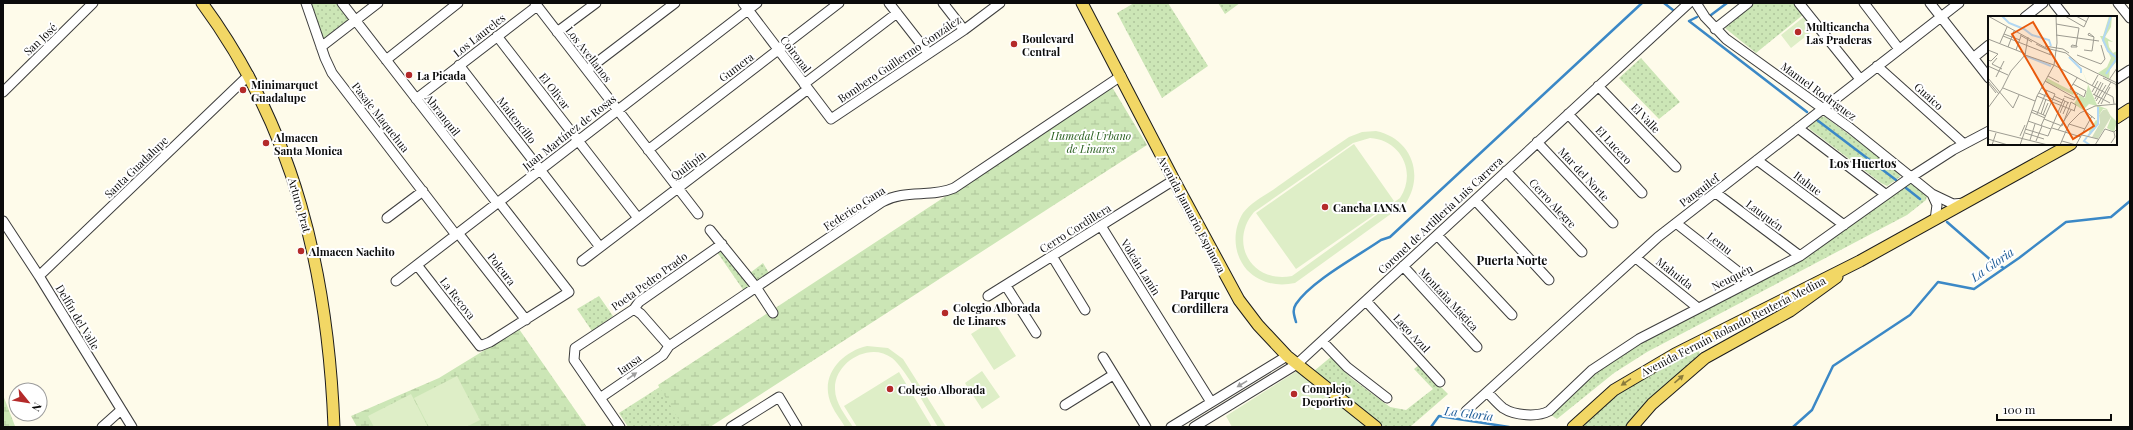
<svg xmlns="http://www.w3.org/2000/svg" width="2133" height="430" font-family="'Playfair Display',serif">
	<defs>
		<pattern id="green-dots" width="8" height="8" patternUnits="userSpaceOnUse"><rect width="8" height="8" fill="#cce6b6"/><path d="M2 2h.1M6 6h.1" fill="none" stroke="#aec49b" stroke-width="1.8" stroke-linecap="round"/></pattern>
		<pattern id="wetland-marsh" width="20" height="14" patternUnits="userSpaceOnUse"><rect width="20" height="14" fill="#cce6b6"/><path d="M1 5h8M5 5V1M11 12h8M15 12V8" fill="none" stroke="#aec49b"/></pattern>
	</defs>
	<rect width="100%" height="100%" fill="#fefbea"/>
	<path fill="url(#green-dots)" d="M310 3H340L351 18 322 41Z
		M1134 3H1168L1208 66 1162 98 1117 13Z
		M1218 3H1240L1225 14Z
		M1755 3H1795L1804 14 1756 53 1725 28Z
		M1641 58 1680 102 1659 119 1619 78Z
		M1820 116 1825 117 1899 171 1900 177 1887 186 1881 183 1811 130 1808 126Z
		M1910 183 1927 195 1926 200 1907 215 1647 352 1614 373 1557 419 1551 415 1599 370 1632 348 1807 257Z
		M721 249 751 286 744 291 717 252Z
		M763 263 769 273 756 282 750 273Z
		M599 296 613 316 592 331 577 309Z
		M1699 351 1701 357 1628 427H1581C1589 419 1597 410 1605 403 1629 382 1669 364 1699 351Z
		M1332 356 1351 378 1390 407 1406 410 1433 389 1414 369 1419 365 1448 394 1410 427H1385L1314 371Z
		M666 383 690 427H628L619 413Z"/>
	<path fill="url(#wetland-marsh)" d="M1112 87 1147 145 710 427H683L658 385Z
		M519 329 587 427H357L351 416 439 378Z
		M3 395 15 426 16 427H3Z"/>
	<path fill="#deeec7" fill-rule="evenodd" d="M1805 16 1815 29 1791 48 1781 35Z
		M1376 131C1410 138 1425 173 1406 203L1295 283C1277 287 1260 283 1247 270 1233 254 1232 231 1243 213 1251 202 1266 195 1277 187 1301 170 1325 153 1349 137L1362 132ZM1370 138C1401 140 1417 172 1400 198L1292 276C1252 284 1228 243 1254 212L1353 143Z
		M1354 144 1394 201 1296 269 1256 213Z
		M993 320 1016 356 994 370 971 334Z
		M867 346 888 348 903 359 946 427H938C928 411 905 368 892 358 870 341 834 362 835 389 835 403 846 416 853 427H845C841 420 835 413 832 406 818 377 841 352 867 346Z
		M982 371 1000 397 982 409 965 383Z
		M1297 371 1369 427H1232L1226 416Z
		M899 372 932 427H857L844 406Z
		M457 376 480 420 466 427H429L414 398Z
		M411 394 428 427H374L368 416Z"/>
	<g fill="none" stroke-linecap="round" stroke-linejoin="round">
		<path stroke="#3b88c6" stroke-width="2.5" d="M1664 3 1673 10
			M1711 15 1727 3
			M1697 17 1689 21 1807 112
			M1817 120 1896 180
			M1906 188 1920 199
			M1947 222 1993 262 2004 268
			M1296 322C1294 315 1292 310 1296 304 1311 281 1358 256 1381 240L1390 237 1642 3
			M1431 427 1439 416 1509 427
			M1793 427 1812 410 1833 366 1910 315 1938 282 1974 289 2019 258 2066 222 2111 217 2130 201"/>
		<defs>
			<path id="minor" d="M306 3 325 58 332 73 456 235
				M342 3 497 203
				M535 3 698 214
				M743 3 831 119 964 30 1000 3
				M889 3 928 53
				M943 3 964 30
				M1696 3 1705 17 1726 39 1850 128 1932 194 1953 204 1965 203
				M1799 3 1860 79
				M1864 3 1899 49
				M1930 3 1989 78
				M2054 3 2065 17
				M2118 3 2130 18
				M2025 17 2043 3
				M1715 29 1748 3
				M557 32 596 3
				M497 36 638 218
				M321 47 378 3
				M1973 58 1989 45
				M386 60 458 3
				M459 65 600 247
				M1877 66 1964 144
				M587 70 675 3
				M2116 79 2130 70
				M804 84 897 13
				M1598 86 1676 167
				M3 92 93 3
				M416 99 537 6
				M1568 114 1642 193
				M1798 128 1885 194
				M1537 142 1613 223
				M648 150 839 3
				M1757 160 1844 225
				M1506 171 1582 252
				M1716 193 1800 256
				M1932 194 1937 205 1935 220
				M1475 200 1549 280
				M387 218 423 191
				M3 221 39 276 132 427
				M1676 223 1750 281
				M1101 226 1211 402
				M710 230 756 287 773 313
				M458 233 526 320
				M1437 235 1512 315
				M1052 256 1085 310
				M1636 258 1698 308
				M582 261 808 89
				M417 265 480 346 490 342 569 292 499 202
				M1403 266 1477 347
				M39 276 249 75
				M396 281 757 3
				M1006 286 1036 333
				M988 296 1174 180
				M1366 301 1440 382
				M634 309 641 314 669 346
				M1322 341 1347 367 1387 398
				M1103 357 1146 427
				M1487 392C1492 397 1497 403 1503 408 1515 416 1538 417 1549 411L1592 370 1639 339 1800 256 1911 177 1953 150 1989 131
				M600 398 663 355 669 346 882 202C905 189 931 198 954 188L1121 76
				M1065 405 1113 375
				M1466 411 1658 237 1959 3
				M102 427 121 410
				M620 427 574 360 575 348 634 309 639 302 722 244
				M731 427 779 397 797 427
				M1171 427 1287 356
				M1194 427 1297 364 1689 3"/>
			<path id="major" d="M202 3C295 129 328 273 334 427
				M1082 3 1174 180 1239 300 1258 325 1287 356 1376 427
				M2116 118 2130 109
				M1573 427 1614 390 1675 354 1860 261 2071 144
				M1632 427 1652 404 1705 358 1790 311 1837 277"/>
		</defs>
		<use href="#minor" stroke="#3e3e3e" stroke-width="11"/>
		<use href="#major" stroke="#1c1c1c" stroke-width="13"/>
		<use href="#minor" stroke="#fff" stroke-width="9"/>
		<use href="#major" stroke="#f2d765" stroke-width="11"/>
	</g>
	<defs><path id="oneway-solid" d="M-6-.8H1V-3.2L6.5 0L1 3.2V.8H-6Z"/></defs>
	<g fill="#9d9d9d">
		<use href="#oneway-solid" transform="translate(632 376) rotate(-35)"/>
		<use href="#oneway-solid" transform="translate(1242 384) rotate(149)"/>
	</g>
	<g fill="#8a7b3c">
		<use href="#oneway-solid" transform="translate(1679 379) rotate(-41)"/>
		<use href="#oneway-solid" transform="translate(1626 382) rotate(146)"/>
	</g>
	<g fill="#b42a2a" stroke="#fff" stroke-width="1.5">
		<circle cx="1798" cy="32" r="4"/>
		<circle cx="1014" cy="44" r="4"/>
		<circle cx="409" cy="75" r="4"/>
		<circle cx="243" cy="90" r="4"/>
		<circle cx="266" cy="143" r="4"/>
		<circle cx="1325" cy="207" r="4"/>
		<circle cx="301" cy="251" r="4"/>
		<circle cx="945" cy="313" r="4"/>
		<circle cx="890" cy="389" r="4"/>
		<circle cx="1294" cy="394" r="4"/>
	</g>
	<g text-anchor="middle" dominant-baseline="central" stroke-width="4" stroke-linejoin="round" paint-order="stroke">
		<g font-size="11" font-weight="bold" fill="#0b0b0b" stroke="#fff" text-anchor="start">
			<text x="1806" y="26">Multicancha<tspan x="1806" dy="13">Las Praderas</tspan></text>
			<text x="1022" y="38">Boulevard<tspan x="1022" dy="13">Central</tspan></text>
			<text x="417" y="75">La Picada</text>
			<text x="251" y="84">Minimarquet<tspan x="251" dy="13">Guadalupe</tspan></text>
			<text x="274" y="137">Almacen<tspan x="274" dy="13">Santa Monica</tspan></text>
			<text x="1333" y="207">Cancha IANSA</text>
			<text x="309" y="251">Almacen Nachito</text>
			<text x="953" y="307">Colegio Alborada<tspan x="953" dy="13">de Linares</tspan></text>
			<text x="1302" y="388">Complejo<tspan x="1302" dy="13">Deportivo</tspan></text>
			<text x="898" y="389">Colegio Alborada</text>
		</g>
		<g font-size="11" fill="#0b0b0b" stroke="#fff">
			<text transform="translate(479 35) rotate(-38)">Los Laureles</text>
			<text transform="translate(40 39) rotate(-44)">San José</text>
			<text transform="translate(589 54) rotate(52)">Los Avellanos</text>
			<text transform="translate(796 54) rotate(53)">Coironal</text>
			<text transform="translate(899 59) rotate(-34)">Bombero Guillermo González</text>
			<text transform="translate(736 67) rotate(-37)">Gumera</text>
			<text transform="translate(555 91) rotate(52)">El Olivar</text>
			<text transform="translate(1819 91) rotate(36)">Manuel Rodríguez</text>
			<text transform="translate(1929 96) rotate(42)">Guaico</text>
			<text transform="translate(443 115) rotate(52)">Abranquil</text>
			<text transform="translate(381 117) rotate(52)">Pasaje Maquehua</text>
			<text transform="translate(1646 118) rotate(46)">El Valle</text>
			<text transform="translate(517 120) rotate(52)">Maitencillo</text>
			<text transform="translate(569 132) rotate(-38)">Juan Martínez de Rosas</text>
			<text transform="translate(1614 145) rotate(47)">El Lucero</text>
			<text transform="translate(688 165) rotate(-37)">Quilipín</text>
			<text transform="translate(136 167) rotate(-44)">Santa Guadalupe</text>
			<text transform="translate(1584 174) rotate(47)">Mar del Norte</text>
			<text transform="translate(1808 183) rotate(37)">Itahue</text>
			<text transform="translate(1699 190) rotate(-37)">Panguilef</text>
			<text transform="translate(1553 203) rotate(47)">Cerro Alegre</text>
			<text transform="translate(300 205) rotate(74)">Arturo Prat</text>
			<text transform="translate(854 208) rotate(-33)">Federico Gana</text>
			<text transform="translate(1192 214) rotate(62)">Avenida Januario Espinoza</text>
			<text transform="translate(1440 215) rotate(-43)">Coronel de Artillería Luis Carrera</text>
			<text transform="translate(1765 215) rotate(37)">Lauquén</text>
			<text transform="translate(1075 228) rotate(-32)">Cerro Cordillera</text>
			<text transform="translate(1720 243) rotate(38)">Lemu</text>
			<text transform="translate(1141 267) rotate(58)">Volcán Lanín</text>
			<text transform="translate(502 269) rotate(52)">Polcura</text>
			<text transform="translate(1675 273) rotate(38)">Mahuida</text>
			<text transform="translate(1732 277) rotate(-27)">Neuquén</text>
			<text transform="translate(649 281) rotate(-36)">Poeta Pedro Prado</text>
			<text transform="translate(458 298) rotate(52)">La Recova</text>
			<text transform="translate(1449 299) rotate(47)">Montaña Mágica</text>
			<text transform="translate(78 317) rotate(59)">Delfín del Valle</text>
			<text transform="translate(1733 326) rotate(-27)">Avenida Fermín Rolando Rentería Medina</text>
			<text transform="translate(1412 333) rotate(47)">Lago Azul</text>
			<text transform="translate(629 364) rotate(-35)">Iansa</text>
		</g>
		<g font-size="11" font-style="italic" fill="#295f1f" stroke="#fff">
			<text x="1091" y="135">Humedal Urbano<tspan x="1091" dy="13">de Linares</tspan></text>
		</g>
		<g font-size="12" font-weight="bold" fill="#0b0b0b" stroke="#fff">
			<text x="1863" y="163">Los Huertos</text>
			<text x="1512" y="260">Puerta Norte</text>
			<text x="1200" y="294">Parque<tspan x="1200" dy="14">Cordillera</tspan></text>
		</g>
		<g font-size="12" font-style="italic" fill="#1b5a96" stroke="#fff">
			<text transform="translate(1992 264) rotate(-35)">La Gloria</text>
			<text transform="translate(1469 413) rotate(7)">La Gloria</text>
		</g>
	</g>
	<g transform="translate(1988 16)">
		<rect width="129" height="129" fill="#fefbea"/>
		<path d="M121 0H124L123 11 117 21 125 26 120 25 121 31 125 37 129 35V45L122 53 121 63 110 57 119 51 123 42 112 20H115Z" fill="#cce6b6"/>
		<path d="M94 54 109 89 119 93 122 99 129 106 126 116 119 112 123 102 121 99 119 94 115 93 111 99V108L102 119 101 115 108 104 110 105 109 90 101 88 95 94 86 88 91 79 87 76 85 79 58 66 59 62 97 82 100 69Z" fill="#cce6b6"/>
		<path d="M115 94H119L123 101 110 123 104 121 112 107 111 99Z" fill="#d1debd"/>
		<path fill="none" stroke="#b1d7f3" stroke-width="2" d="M14 0 21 7 36 13 44 19 61 24 63 30M38 40 63 50M81 41 93 53V57M118 58 129 42 120 35 115 24 123 0M100 120 110 108V91M99 121 96 125 102 129"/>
		<path fill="none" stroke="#9d9b91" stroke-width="1" d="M0 0 58 32 78 37 92 49 129 67M77 0 96 11 101 0M88 0 99 6M68 8 91 12 88 30M16 18 32 24M32 19 44 26M68 19 111 25M15 20 63 39M0 23 38 38M12 27 19 11M48 28 62 35V38M84 29 89 30V31H83ZM57 30 75 33 81 37M20 31 26 15M0 34 10 38 3 45 0 44M28 34 33 20M96 34 104 35 106 21 101 17 100 19 106 21M37 39 66 49 125 81 126 88M89 39 113 48 117 43 113 29M9 42 4 48 14 53M0 50 20 59M60 60 71 66M8 61 16 45M0 62 25 92M115 62 129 69M121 64 129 52M0 65 11 78M57 65 87 82M0 67 8 77M85 68 98 75 96 81 82 73 85 68 89 62V61M128 68 129 81M104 70 110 59M15 72 47 85M53 72 67 78 53 110M104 76 110 65M51 77 74 87M105 78 122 87M106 79 113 66M49 80 87 95M66 80 81 87M76 80 86 84 90 77M107 83 115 67M108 85 118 69M110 88 123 66M113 88 122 71M0 92 14 73 23 55 37 39 40 21M25 92 31 79M81 92 83 86 88 89 86 95M44 94 58 100M97 95 107 103M43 96 57 102M72 97 77 85M49 98 59 74M53 98 58 83M75 98 80 86M55 99 60 87M56 103 74 110M40 105 63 113M81 108 97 113M74 110 81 92M64 112 93 121M37 113 60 120 76 82M0 114 60 129M70 114 83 94M37 117 56 123M94 119 110 123M32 120 37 109M0 123 20 129M42 124 47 108M48 125 54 110M74 125 88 129M123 127 127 121 126 116M4 129 8 117M32 129 49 80 66 49 69 27 68 0M72 129 81 108 92 97 107 90 129 88M88 129 104 100M107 129 117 113 126 116 129 113"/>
		<path fill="#e8590c" fill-opacity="0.15" stroke="#e8590c" stroke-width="2" d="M45 6 106 110 85 123 24 18Z"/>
		<rect width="129" height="129" fill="none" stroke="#0b0b0b" stroke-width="2"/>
	</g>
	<rect width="2133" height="430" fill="none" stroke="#0b0b0b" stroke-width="8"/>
	<g transform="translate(28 402) rotate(120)"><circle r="19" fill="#ffffff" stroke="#9d9d9d"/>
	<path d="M0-3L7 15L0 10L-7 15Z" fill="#b42a2a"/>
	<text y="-6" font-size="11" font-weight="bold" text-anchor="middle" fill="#0b0b0b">N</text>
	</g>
	<path d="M1997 414v6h114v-6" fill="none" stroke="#0b0b0b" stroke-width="2"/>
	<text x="2003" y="414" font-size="12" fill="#0b0b0b" stroke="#ffffff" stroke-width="3" paint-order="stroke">100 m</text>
</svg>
